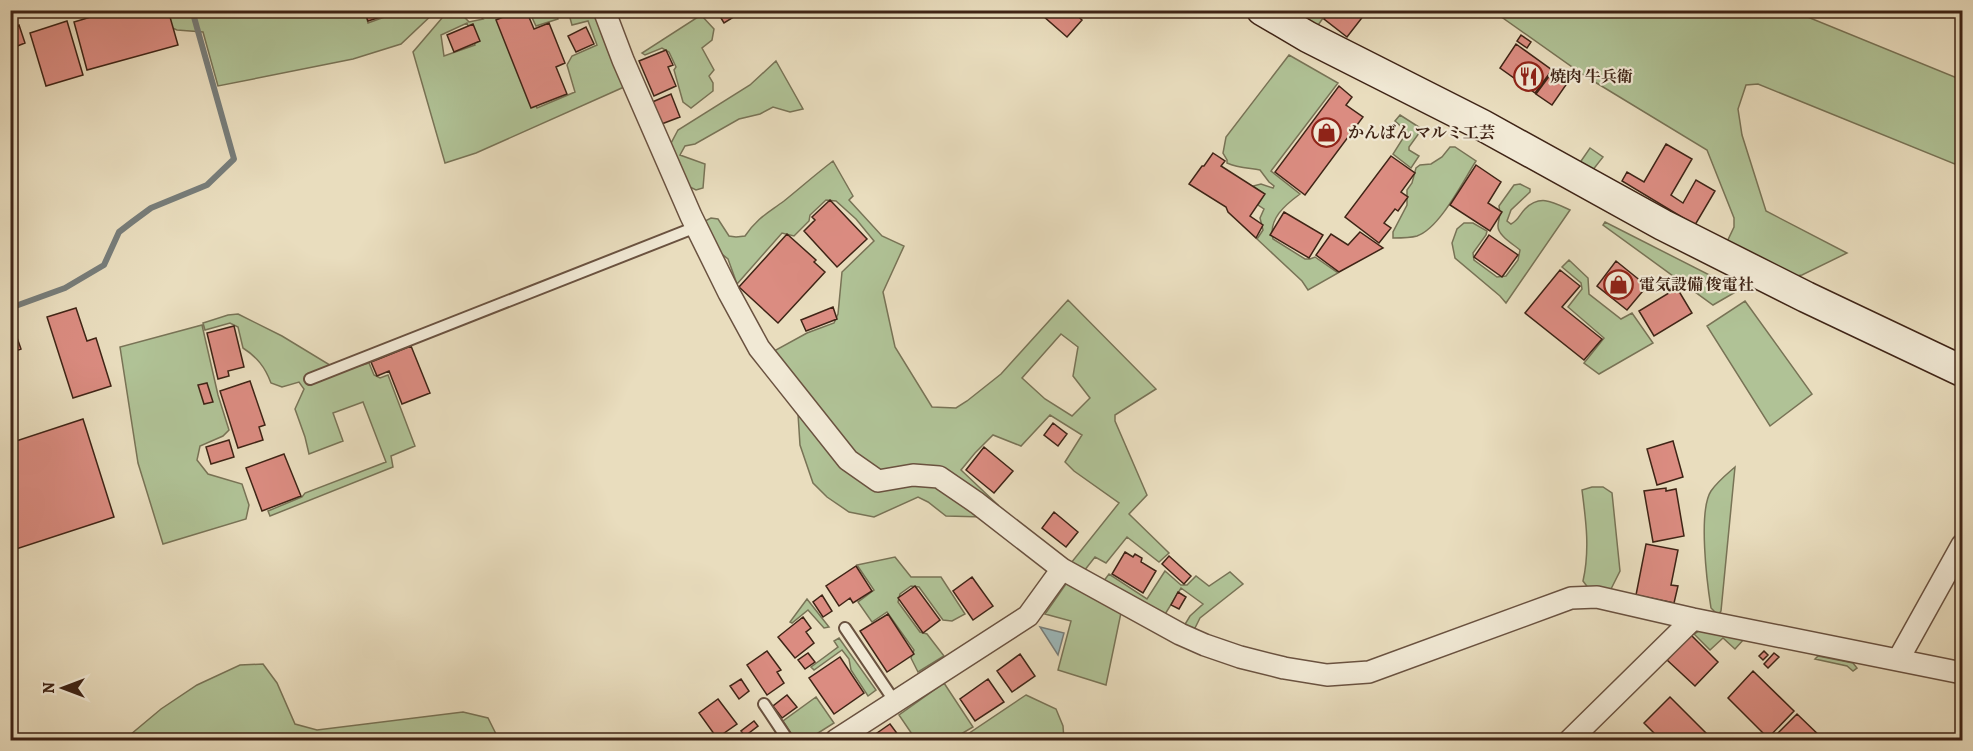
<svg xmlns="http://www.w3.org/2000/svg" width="1973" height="751" font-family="Alegreya,'Noto Serif JP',serif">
	<rect width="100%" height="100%" fill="#e9ddbe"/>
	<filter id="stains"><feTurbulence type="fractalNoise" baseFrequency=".00333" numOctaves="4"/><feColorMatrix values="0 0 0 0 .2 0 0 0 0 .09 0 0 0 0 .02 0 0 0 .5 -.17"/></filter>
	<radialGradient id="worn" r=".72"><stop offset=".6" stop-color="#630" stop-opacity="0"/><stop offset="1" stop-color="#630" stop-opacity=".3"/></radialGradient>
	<path fill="#b0c296" stroke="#787356" stroke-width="1.5" fill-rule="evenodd" d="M151 11H365L368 23 393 14V11H436L401 44 353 59 218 86 203 32 177 30 154 20Z
		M448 11C458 11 462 14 469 22L483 19 474 11H513L501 16 537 108 575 92 567 65 572 56 597 45 588 21 572 25 568 11H593L624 87 476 153 445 163 413 52ZM467 23 475 45 444 56 441 35Z
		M529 11H556L558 19 536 26Z
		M1285 11H1328L1316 28Z
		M1493 11H1793L1962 80V167L1758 84 1746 85 1738 109 1742 135 1766 211 1847 253 1802 275 1791 277 1726 244 1734 227V218L1707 150 1585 76Z
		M701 15 714 29 712 40 702 48 714 70 709 76 713 83V91L691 108 683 102 674 70 676 67 669 52 662 48 645 55 642 53Z
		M1289 55 1338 83 1271 171 1300 194C1285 205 1268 219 1273 239L1305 259H1310L1315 257 1338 273 1308 290 1302 281 1257 239 1263 230 1260 218 1264 209 1258 205 1264 194 1253 186 1261 184 1273 188 1274 186 1269 182 1260 170C1249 168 1238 168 1227 163V160L1223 153 1226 137Z
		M776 61 803 109 790 112 773 107 760 114 739 119 695 144 685 146 680 155 705 164 703 188 696 190 688 186 669 147 678 130 750 85Z
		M1400 115 1422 129 1409 147V150L1419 156 1411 168 1393 154 1407 132 1395 121Z
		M1450 147H1455L1476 161C1463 181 1440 228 1417 236 1410 238 1400 238 1393 238V232L1407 205V190L1412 183 1416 168 1420 165 1431 164 1442 157Z
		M1590 148 1603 157 1592 171 1579 164Z
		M833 161 853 196 849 200 882 236 904 246 883 292 895 347 932 407 956 408 967 401 1001 374 1068 300 1156 389 1115 415V421L1147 495 1129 514 1169 553 1159 562 1127 537 1106 563 1095 557 1084 571 1071 563 1119 503 1074 471 1065 462 1082 435 1050 415 1021 446 993 435 975 453 961 470 998 505 984 517 946 516 928 502 918 497 874 517 849 512 827 497 813 483 800 445 798 414 774 351 807 333 834 323 838 314 842 272 874 241 856 219 836 201 826 200 810 215 809 221 794 236 782 233 737 284 728 259 718 251 703 222 711 218 718 219 729 236 736 237 745 236C757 218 768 213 784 201 800 188 816 174 833 161ZM1061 334 1078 347 1073 376 1090 398 1072 416 1045 399 1022 378Z
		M1520 184 1530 189V192L1511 210 1507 221 1511 224C1519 220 1519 215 1525 209 1540 194 1553 202 1570 210L1506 303 1500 296 1455 258 1452 243 1457 229 1464 223H1473L1487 231 1486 235 1473 253 1474 260 1497 277 1506 276 1518 260 1520 250C1513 244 1497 235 1498 225 1499 216 1501 216 1499 206L1514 185Z
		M1605 222 1739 290 1713 305 1603 225Z
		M1569 260 1588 278 1589 294 1621 319 1632 313 1653 343 1599 374 1584 363 1604 338 1568 307 1582 289 1581 283 1562 267Z
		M1745 301 1812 394 1770 426 1707 326Z
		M238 314 282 336 333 367 352 368 369 363 374 375 380 378 388 375 415 446 391 456 393 467 270 516 268 511 302 497 305 493 386 462 363 402 333 413 343 441 309 454 305 437 295 409 304 389 299 382 282 387 271 383C265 367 257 357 243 348L238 327 230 323 205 330 203 323 228 315Z
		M202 325 218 395 229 430 223 436 200 446 197 460 208 474 242 484 249 505 246 519 163 544 138 463 120 347Z
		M1735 467 1721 611 1718 615 1711 608C1707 583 1698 511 1711 491 1717 482 1727 474 1735 467Z
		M1592 487H1603L1612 493 1620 571 1610 591 1589 589 1583 581C1590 550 1586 521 1582 490Z
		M895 557 911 577H941L965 614 952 621 943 620 919 587 911 586 900 594 898 602 920 632 927 634 944 656 918 672 911 658 914 650 887 612 872 622 858 602 874 590 857 565Z
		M1165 571 1181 585H1187L1196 576 1209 586 1230 572 1243 584 1200 618 1195 628 1184 626 1190 616 1203 604 1181 588 1164 616 1103 582 1109 574 1147 599Z
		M1068 581 1122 608 1106 685 1058 670 1071 621 1045 614Z
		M807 599 829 627 824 628 808 610 792 623 790 622Z
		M1702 629 1745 638 1735 649 1723 638 1710 650 1694 634Z
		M839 638 876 690 868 696 851 670 849 659 842 650 814 670 811 667 838 647 834 641Z
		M1818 656 1853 663 1857 668 1853 671 1847 666 1815 659Z
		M263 664 277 683 295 724 317 730 463 712 488 718 499 740H124L161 709 197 685 240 665Z
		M944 683 973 727 951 740H916L899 715Z
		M1026 695 1056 709 1063 726 1064 740H959Z
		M816 697 834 723 807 740H795L783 721Z"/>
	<path fill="#9cb9bc" stroke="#777d7a" stroke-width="1.5" d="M1040 627 1064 633 1058 655Z"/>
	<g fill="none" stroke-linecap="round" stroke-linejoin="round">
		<path stroke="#777d7a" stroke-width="6" d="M10 308 65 288 104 265 119 232 132 222 151 208 207 185 234 159 192 10"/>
	</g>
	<path fill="#db8c81" stroke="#3f2416" stroke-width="1.5" d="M114 10H168L178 45 87 70 74 22Z
		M364 10H386L387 15 368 21Z
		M520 10H526L534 29 549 23 565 63 556 67 567 94 531 108 496 20Z
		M716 10H735L737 15 724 23Z
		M1045 10H1071L1082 20 1067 37 1042 15Z
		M1330 10H1368L1347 37 1324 19Z
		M67 21 83 75 46 86 30 33Z
		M473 24 480 41 454 52 447 35Z
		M19 25 25 43 10 49V29Z
		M586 27 594 44 576 52 568 36Z
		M1521 35 1531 42 1527 48 1517 41Z
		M1516 44 1552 70 1535 93 1500 68Z
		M666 50 673 65 668 67 676 86 654 96 639 61Z
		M1553 71 1568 82 1552 105 1536 94Z
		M1339 86 1352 97 1346 105 1363 117 1305 195 1275 172Z
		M671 94 680 117 659 125 650 103Z
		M1666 144 1692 159 1671 195 1683 203 1696 180 1715 191 1695 225 1622 181 1627 172 1644 182Z
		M1213 153 1225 161 1221 166 1265 194 1250 216 1263 225 1256 238 1228 212 1226 207 1189 184 1202 166H1204Z
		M1391 156 1415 173 1401 192 1408 197 1398 211 1395 209 1384 223 1391 228 1379 243 1345 217Z
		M1476 165 1501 182 1488 203 1502 212 1490 231 1450 205Z
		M830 200 867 239 837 267 804 231 815 220 812 217Z
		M1284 212 1323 235 1309 258 1270 235Z
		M1360 232 1383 248 1339 272 1316 255 1331 234 1348 245Z
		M787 234 816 260 814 262 825 272 778 323 739 287Z
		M1489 235 1518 255 1502 277 1474 257Z
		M1616 261 1647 286 1627 310 1597 286Z
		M1560 270 1580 286 1562 307 1602 339 1584 360 1525 313Z
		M1677 288 1692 313 1654 336 1639 311Z
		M833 307 837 319 806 331 801 320Z
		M76 308 87 341 96 338 111 386 73 398 47 317Z
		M234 326 244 367 228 371 229 376 218 379 207 333Z
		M14 329 21 349 10 353V330Z
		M411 346 430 393 402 404 389 371 377 376 371 362Z
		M250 381 265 425 259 427 263 440 238 448 220 391Z
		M207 383 213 402 204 404 198 385Z
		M83 419 114 517 10 551V443Z
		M1053 423 1067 434 1058 446 1044 435Z
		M229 440 234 457 211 464 206 447Z
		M1673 441 1683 477 1657 485 1647 449Z
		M984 447 1013 471 994 493 966 470Z
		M284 454 301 496 262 511 246 468Z
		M1666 488V491L1676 489 1684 536 1653 542 1644 491Z
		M1054 512 1078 532 1066 547 1042 528Z
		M1646 544 1678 550 1671 585 1678 586 1674 603 1636 595Z
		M1125 552 1133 557 1135 554 1142 558 1141 562 1156 571 1143 593 1112 574Z
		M1169 556 1191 576 1184 584 1162 564Z
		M856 566 872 591 853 603 850 598 839 606 826 586Z
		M972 577 993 606 973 620 953 591Z
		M915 586 940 620 923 633 898 598Z
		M1178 592 1186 597 1179 609 1171 605Z
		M822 595 832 611 823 617 813 602Z
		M888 614 914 654 887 672 860 631Z
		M803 617 811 628 806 632 814 643 795 658 778 637Z
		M1691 635 1718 662 1695 686 1667 660Z
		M767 651 781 670 777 672 784 683 767 695 747 665Z
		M1764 651 1768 655 1763 660 1759 656Z
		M808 653 815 662 805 669 798 660Z
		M1774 653 1779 657 1768 668 1764 664Z
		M1020 654 1035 676 1012 692 997 671Z
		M840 657 864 693 834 714 809 678Z
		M1753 671 1794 711 1768 738 1728 698Z
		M741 679 749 691 739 699 730 686Z
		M988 679 1004 702 975 721 960 699Z
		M787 695 797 707 782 718 773 706Z
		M1670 697 1713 740H1661L1644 723Z
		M718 699 737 724 717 738 699 713Z
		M1797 714 1824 740H1771Z
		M754 721 758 726 745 736 741 731Z
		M890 724 899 736 896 738 898 740H867Z
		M737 735 740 740H728Z"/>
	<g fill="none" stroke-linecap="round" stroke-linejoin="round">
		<defs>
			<path id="lane" d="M310 379 696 227
				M845 628 895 702
				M764 704 788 740"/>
			<path id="street" d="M604 10 623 60 691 216 729 293 759 348 848 460 878 481 913 475 939 477 977 503 1062 569 1180 634 1205 645 1240 657 1284 668 1327 675 1369 672 1571 598 1597 597 1693 619 1962 673
				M1898 660 1962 545
				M836 740 1028 616 1062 569
				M1570 740 1693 619"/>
			<path id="secondary" d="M1262 10 1308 37 1482 125 1663 225 1806 297 1962 371"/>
		</defs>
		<use href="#lane" stroke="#6a5240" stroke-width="14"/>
		<use href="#street" stroke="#6a5240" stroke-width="24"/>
		<use href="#secondary" stroke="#3f2416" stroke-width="33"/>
		<use href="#lane" stroke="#f1e9d5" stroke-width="10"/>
		<use href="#street" stroke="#f1e9d5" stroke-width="21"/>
		<use href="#secondary" stroke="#f1e9d5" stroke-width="30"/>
	</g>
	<defs>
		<symbol id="restaurant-ring" viewBox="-11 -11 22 22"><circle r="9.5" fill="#f1e9d5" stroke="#8f2418" stroke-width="1.5"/><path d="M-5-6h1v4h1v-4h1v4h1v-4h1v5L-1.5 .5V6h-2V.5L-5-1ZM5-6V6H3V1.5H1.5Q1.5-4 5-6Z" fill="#8f2418"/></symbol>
		<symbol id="shop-ring" viewBox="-11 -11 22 22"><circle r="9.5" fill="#f1e9d5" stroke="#8f2418" stroke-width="1.5"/><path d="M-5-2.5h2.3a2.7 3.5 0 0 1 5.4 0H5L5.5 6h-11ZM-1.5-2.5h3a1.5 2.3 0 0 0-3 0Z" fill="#8f2418"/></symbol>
	</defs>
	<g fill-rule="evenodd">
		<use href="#restaurant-ring" x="1512" y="60" width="33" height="33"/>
		<use href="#shop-ring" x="1310" y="116" width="33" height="33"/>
		<use href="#shop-ring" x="1602" y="268" width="33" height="33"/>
	</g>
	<g text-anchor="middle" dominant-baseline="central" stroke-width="4.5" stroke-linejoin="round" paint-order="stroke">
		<g font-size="16" font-weight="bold" fill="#3f2416" stroke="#f1e9d5" text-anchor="start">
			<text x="1550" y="77">焼肉 牛兵衛</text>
			<text x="1348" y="133">かんばん マルミ工芸</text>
			<text x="1639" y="285">電気設備 俊電社</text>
		</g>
	</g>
	<rect width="1973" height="751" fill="none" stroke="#e9ddbe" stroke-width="36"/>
	<rect x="12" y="12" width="1949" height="727" fill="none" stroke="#3f2416" stroke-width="3"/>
	<rect x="18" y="18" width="1937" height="715" fill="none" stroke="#3f2416" stroke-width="1.5"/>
	<g transform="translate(63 688) rotate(270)" stroke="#f1e9d5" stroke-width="4.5" paint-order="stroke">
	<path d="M0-4.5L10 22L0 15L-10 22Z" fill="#3f2416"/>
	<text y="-9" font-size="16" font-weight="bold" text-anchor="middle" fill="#3f2416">N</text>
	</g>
	<rect width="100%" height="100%" filter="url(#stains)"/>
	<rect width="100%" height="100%" fill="url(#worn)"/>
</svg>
